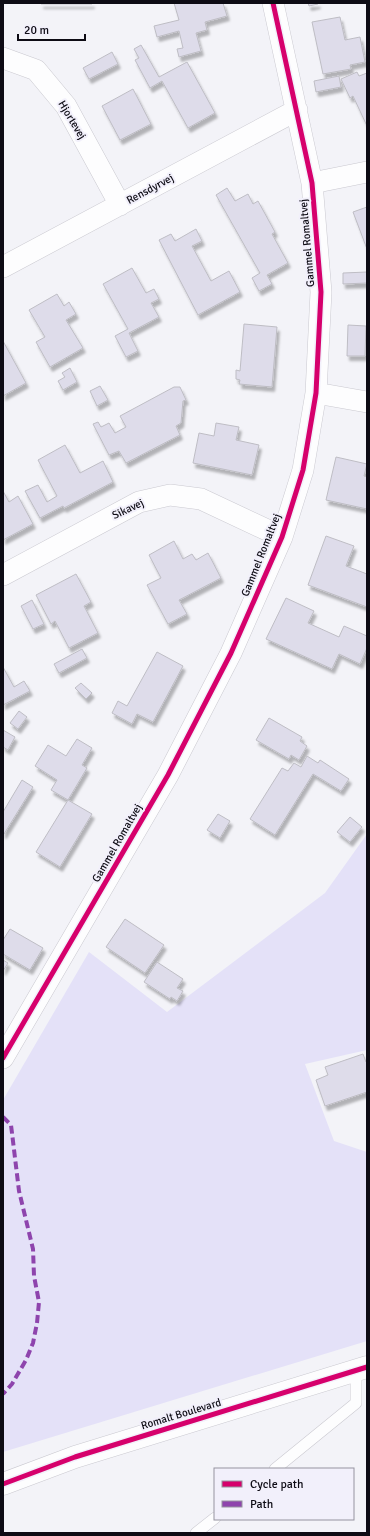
<svg xmlns="http://www.w3.org/2000/svg" width="370" height="1536" font-family="Signika,sans-serif">
	<defs>
		<filter id="shadow"><feDropShadow dx="2.5" dy="4.5" stdDeviation="1" flood-color="#0004"/></filter>
	</defs>
	<rect width="100%" height="100%" fill="#f3f3f8"/>
	<path fill="#e4e1f8" d="M367 834V1050L305 1064 334 1141 367 1152V1341L3 1452V1100L89 952 167 1012 325 893Z"/>
	<path fill="#dedcea" stroke="#bebdc4" filter="url(#shadow)" d="M41 3H92V4H41Z
		M174 3H223L227 16 205 22 207 30 196 33 201 51 179 57 177 49 183 48 179 31 157 37 154 26 179 20Z
		M308 3H318V4L309 6Z
		M340 17 345 40 360 37 365 62 350 65 351 69 323 74 312 22Z
		M141 45 159 77 187 62 215 113 188 128 162 81 150 88 135 60 139 58 134 49Z
		M112 52 118 64 89 79 83 68Z
		M357 72 359 76 367 73V126L353 96 350 98 341 79Z
		M339 76 341 87 316 92 314 81Z
		M133 89 151 124 120 140 102 106Z
		M227 188 235 201 248 194 253 204 258 201 275 232 272 234 288 263 267 275 272 284 259 291 252 278 260 273 216 195Z
		M367 207V249L353 212Z
		M196 229 202 241 192 246 211 281 229 271 240 292 198 315 159 240 171 234 175 241Z
		M132 268 146 293 154 289 159 299 151 303 159 317 129 333 138 351 126 357 115 336 128 329 103 284Z
		M367 272V283L343 284V273Z
		M57 294 64 306 69 302 76 314 66 320 83 348 50 367 36 342 45 337 29 310Z
		M244 324 277 327 272 387 239 384 240 380 236 379V370L240 371Z
		M348 325 366 326 365 356H347Z
		M3 341 26 383 3 396Z
		M70 368 77 382 63 390 58 381 65 377 62 373Z
		M100 386 108 400 97 406 90 391Z
		M174 387H180L186 400 183 401 181 423 176 426 180 435 126 463 119 451 109 455 93 424 98 422 101 427 109 423 115 433 126 427 120 416Z
		M216 423 239 427 236 440 259 445 252 475 193 463 199 433 214 436Z
		M65 445 80 473 103 461 113 482 64 508 63 506 40 518 25 491 38 485 47 502 57 496 38 460Z
		M336 457 367 464 364 476 367 477V509L326 500Z
		M3 491 9 502 18 496 33 524 3 540Z
		M326 536 354 546 346 566 367 574V607L308 585Z
		M174 541 183 559 192 554 196 560 208 553 221 578 179 600 187 614 168 624 147 585 161 578 149 555Z
		M76 574 91 602 84 606 98 633 69 648 55 621 51 624 36 595Z
		M286 598 314 611 308 623 339 637 344 626 367 636V648L360 664 339 654 332 669 266 639Z
		M32 600 44 624 33 629 21 606Z
		M82 649 87 658 59 673 54 664Z
		M157 652 183 666 153 722 137 714 132 724 112 713 118 701 127 706Z
		M3 667 14 687 24 681 30 691 3 705Z
		M81 683 92 693 86 699 75 688Z
		M19 711 27 717 18 729 10 723Z
		M269 718 302 737 300 741 307 746 299 760 291 755 289 759 256 740Z
		M3 730 15 737 8 750 3 747Z
		M77 739 92 748 82 765 87 768 68 800 92 814 60 867 36 852 68 800 51 790 57 780 35 766 48 745 66 756Z
		M307 756 318 763 320 760 349 779 341 791 313 774 275 835 250 819 282 768 288 771 294 763 301 767Z
		M22 780 33 787 4 834H3V812Z
		M218 814 230 821 220 838 207 830Z
		M350 817 362 827 350 842 337 832Z
		M125 919 164 945 145 973 106 947Z
		M10 929 43 948 30 970 3 954V940Z
		M3 960 8 963 3 971Z
		M157 962 183 979 177 988 183 991 177 1001 171 997 170 999 144 982Z
		M363 1054 366 1062H367V1092L325 1106 316 1080 328 1075 325 1067Z"/>
	<g fill="none" stroke-linecap="round" stroke-linejoin="round">
		<defs>
			<path id="service" d="M275 1469 356 1403V1370
				M196 1533 215 1518"/>
			<path id="minor" d="M3 58 36 70 66 106 120 205
				M312 183 367 172
				M3 267 297 110
				M316 393 367 402
				M3 575 139 502 170 495 201 499 282 537
				M3 1058 168 775 231 653 282 537 303 470 316 393 321 292 312 183 273 3"/>
			<path id="tertiary" d="M3 1484 75 1457 367 1367"/>
		</defs>
		<use href="#service" stroke="#cac9d0" stroke-width="12"/>
		<use href="#minor" stroke="#cac9d0" stroke-width="22"/>
		<use href="#tertiary" stroke="#cac9d0" stroke-width="23"/>
		<use href="#service" stroke="#fdfdfe" stroke-width="11"/>
		<use href="#minor" stroke="#fdfdfe" stroke-width="21"/>
		<use href="#tertiary" stroke="#fdfdfe" stroke-width="22"/>
		<path stroke="#8e44ad" stroke-width="4" stroke-dasharray="8 4" stroke-linecap="butt" d="M3 1117 11 1125 12 1133 19 1191 33 1249 34 1276 39 1302 37 1323 33 1343 26 1360 12 1384 3 1394"/>
		<defs>
			<path id="cycleway" d="M3 1058 168 775 231 653 282 537 303 470 316 393 321 292 312 183 273 3
				M3 1484 75 1457 367 1367"/>
		</defs>
		<use href="#cycleway" stroke="#f2f0fb" stroke-width="8"/>
		<use href="#cycleway" stroke="#d6006c" stroke-width="5"/>
	</g>
	<g text-anchor="middle" dominant-baseline="central" stroke-width="4" stroke-linejoin="round" paint-order="stroke">
		<g font-size="11" fill="#0d0b14" stroke="#f2f0fb">
			<text transform="translate(72 120) rotate(59)">Hjortevej</text>
			<text transform="translate(150 189) rotate(-28)">Rensdyrvej</text>
			<text transform="translate(307 243) rotate(-95)">Gammel Romaltvej</text>
			<text transform="translate(128 509) rotate(-25)">Sikavej</text>
			<text transform="translate(261 555) rotate(-68)">Gammel Romaltvej</text>
			<text transform="translate(117 843) rotate(-60)">Gammel Romaltvej</text>
			<text transform="translate(181 1414) rotate(-17)">Romalt Boulevard</text>
		</g>
	</g>
	<rect width="370" height="1536" fill="none" stroke="#0d0b14" stroke-width="8"/>
	<rect x="214" y="1468" width="140" height="52" fill="#f2f0fb" stroke="#96949f"/>
	<rect x="222" y="1481" width="20" height="6" fill="#d6006c" stroke="#96949f"/>
	<text x="250" y="1488" font-size="12" fill="#0d0b14">Cycle path</text>
	<rect x="222" y="1501" width="20" height="6" fill="#8e44ad" stroke="#96949f"/>
	<text x="250" y="1508" font-size="12" fill="#0d0b14">Path</text>
	<path d="M18 34v6h67v-6" fill="none" stroke="#0d0b14" stroke-width="2"/>
	<text x="24" y="34" font-size="12" fill="#0d0b14" stroke="#f2f0fb" stroke-width="3" paint-order="stroke">20 m</text>
</svg>
